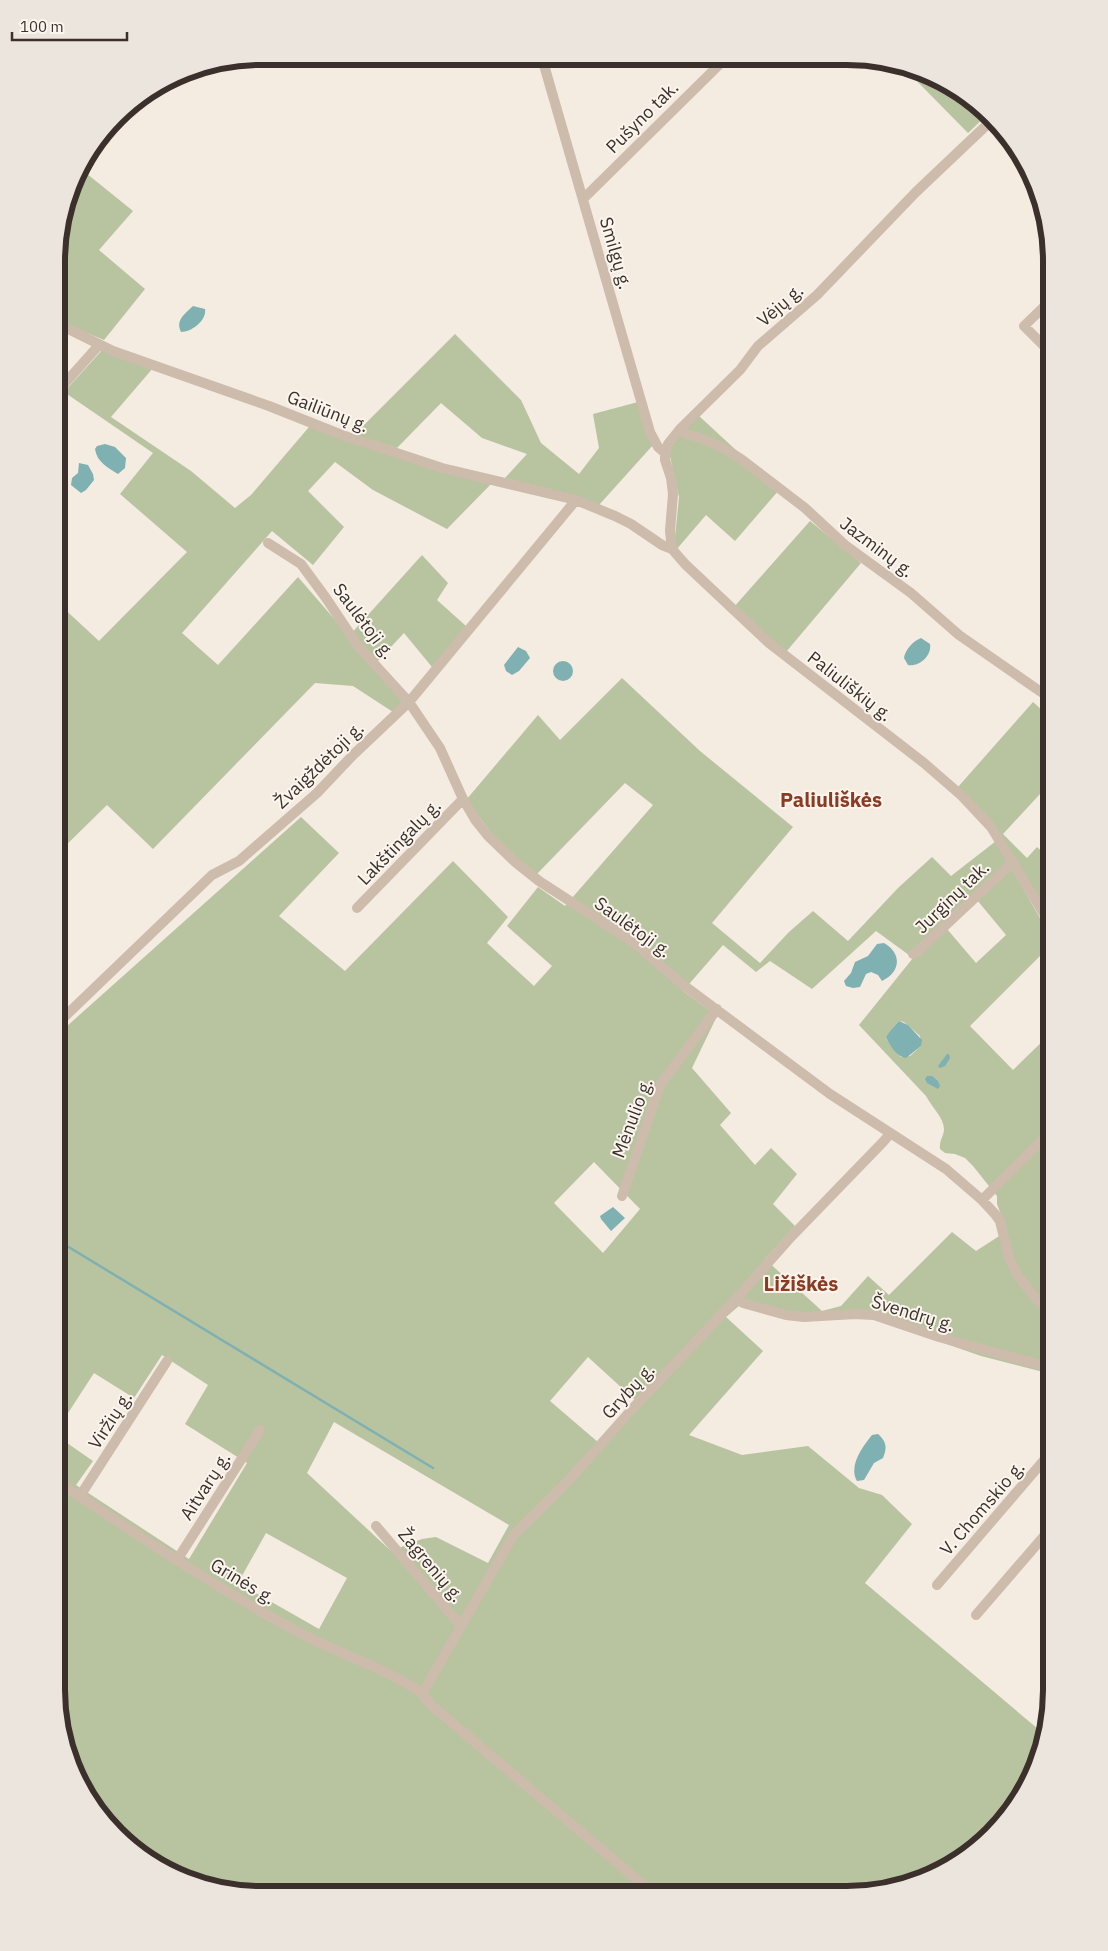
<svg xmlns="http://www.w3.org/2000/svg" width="1108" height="1951" font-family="'IBM Plex Sans',sans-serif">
	<rect width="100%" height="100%" fill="#f4ebe1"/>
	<path fill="#b8c4a0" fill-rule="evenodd" d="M901 65 938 77 982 107 988 114 968 133Z
		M81 169 133 211 99 250 145 289 104 340 58 321V234L76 176Z
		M455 334 521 400 541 443 579 474 599 448 593 414 638 402 653 445 599 505 505 478 527 454 482 438 441 403 397 448 354 435Z
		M103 349 153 368 111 417 191 471 235 508 251 495 309 427 492 483 447 529 373 490 335 462 308 491 344 527 313 565 272 531 182 633 218 665 298 577 349 636 422 555 448 583 437 600 466 626 432 667 404 633 373 666 403 701 393 712 353 686 315 683 153 849 107 805 57 854 58 603 99 641 187 552 120 494 153 453 64 392Z
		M698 415 779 490 735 541 706 515 676 550 674 547 679 497 669 452 674 441Z
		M810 521 861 563 786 652 733 608Z
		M622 678 700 751 793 827 712 923 760 963 789 932 813 911 848 941 898 888 932 857 951 876 996 841 1052 939V967L1043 953 970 1026 1013 1070 1052 1032 1051 1171 1049 1175 1051 1177V1374L981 1356 869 1317 838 1319 740 1305 726 1317 763 1351 689 1435 742 1455 808 1446 859 1488 882 1495 912 1524 865 1583 1044 1734 1036 1768 1009 1815 961 1860 913 1884 847 1895 234 1893 182 1879 136 1852 91 1804 67 1756 56 1690 57 1436 93 1461 76 1485 189 1559 247 1463 185 1424 208 1385 162 1355 134 1398 94 1373 57 1430V1035L301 817 339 853 279 916 345 971 453 861 508 917 487 943 534 986 552 966 507 926 538 887 565 906 653 805 625 783 536 875 500 844 466 800 538 715 560 740ZM977 900 1006 935 976 963 947 929ZM876 931 913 958 859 1025 926 1096C931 1106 944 1118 944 1129 944 1136 939 1140 940 1149L945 1153 955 1154 965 1158 973 1166 997 1196V1204L1007 1231 976 1251 952 1232 889 1295 868 1276 841 1306 822 1311 765 1259 795 1226 773 1204 797 1174 771 1148 755 1165 720 1125 731 1113 692 1068 717 1016 683 991 723 945 756 972 770 961 812 989ZM899 1021 904 1022 920 1036 921 1046 910 1056 901 1057 891 1046 886 1038 890 1031ZM594 1162 640 1209 603 1253 554 1203ZM588 1357 635 1400 599 1443 550 1401ZM334 1422 509 1525 488 1563 436 1537 422 1539 391 1551 307 1473ZM266 1533 347 1578 319 1629 238 1583Z
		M1033 702 1052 719V781L1003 834 1027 858 1037 847 1052 860V919L958 787Z"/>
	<path fill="#7fb0b2" d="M193 306 205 309C207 320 192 332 181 332 175 320 185 314 193 306Z
		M105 444 115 447 126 458 125 468 118 474C107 467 97 462 95 449L97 446Z
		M79 463 88 465 93 474 94 480 86 490 81 493 71 485 72 478 78 473Z
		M58 499 66 505 65 512 58 521Z
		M921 638 930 644C932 656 919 667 908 665L904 658C905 650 913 641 921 638Z
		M518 647 526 651 530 658 519 671 512 675 506 671 504 665Z
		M553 671a10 10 0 1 1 20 0a10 10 0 1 1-20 0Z
		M884 943C902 953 901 972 882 981L878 975 871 972 866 974 860 987 853 988 846 986 844 981 851 973 855 962 868 956 877 944Z
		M899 1021 908 1025 922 1040 921 1046 906 1058C896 1056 890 1046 886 1037L890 1031Z
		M947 1054H949L950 1058 945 1066 940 1068 938 1066Z
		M927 1076H932L938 1081 940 1086 938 1089 927 1083 925 1079Z
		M613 1207 625 1218 611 1231 601 1219 600 1216Z
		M878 1434C887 1442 887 1448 883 1458L874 1463 864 1480 857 1481C848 1466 863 1446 872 1435Z"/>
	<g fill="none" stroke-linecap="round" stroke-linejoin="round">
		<path stroke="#7fb0b2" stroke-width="2.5" d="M57 1240 433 1468"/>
		<path stroke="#cdbbac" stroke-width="10" d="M542 58 650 432 658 447 665 453
			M583 199 725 59
			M58 324 113 351 269 406 342 435 442 468 576 500 615 516 631 524 662 545 672 549 685 564 769 643 924 763 962 796 991 827 1052 927
			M1052 354 1024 326 1052 299
			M58 391 99 345
			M680 429 686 434 698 437 725 449 741 459 805 508 845 545 911 593 959 635 1041 692 1052 696
			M268 543 301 564 326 598 358 646 409 702 440 748 463 799 476 821 488 836 514 861 539 881 633 942 682 984 830 1094 946 1169 982 1200 995 1214 1000 1221 1009 1258 1018 1276 1034 1296 1051 1313
			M672 549 670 531 673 494 671 478 665 460V453L668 444 680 429 740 370 758 346 817 295 916 192 993 119
			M357 908 463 799
			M913 954 918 951 1013 862
			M57 1024 212 875 239 861 317 793 353 755 409 702 576 500
			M622 1196 660 1085 717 1009
			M982 1200 1051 1131
			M736 1299 743 1303 786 1315 804 1317 855 1314 874 1315 939 1337 1051 1368
			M56 1481C137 1534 218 1590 304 1635 342 1655 385 1668 420 1692 424 1695 427 1700 430 1704L654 1894
			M80 1496 167 1361
			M376 1526 461 1626
			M177 1560 260 1430
			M937 1585 1051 1452
			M976 1615 1051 1528
			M422 1694 513 1536 568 1481 634 1407 736 1299 791 1237 883 1142 890 1134"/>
	</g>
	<g text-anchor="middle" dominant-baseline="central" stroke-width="4" stroke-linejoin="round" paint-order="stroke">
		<g font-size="18" fill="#3b302b" stroke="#fbf5ee">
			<text transform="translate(642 117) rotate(-45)">Pušyno tak.</text>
			<text transform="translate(616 253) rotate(74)">Smilgų g.</text>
			<text transform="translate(780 305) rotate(-41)">Vėjų g.</text>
			<text transform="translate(328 411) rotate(21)">Gailiūnų g.</text>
			<text transform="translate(877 547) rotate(37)">Jazminų g.</text>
			<text transform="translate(364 621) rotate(53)">Saulėtoji g.</text>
			<text transform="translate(850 686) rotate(38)">Paliuliškių g.</text>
			<text transform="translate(319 765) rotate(-44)">Žvaigždėtoji g.</text>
			<text transform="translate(399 842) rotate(-46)">Lakštingalų g.</text>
			<text transform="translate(952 897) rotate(-44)">Jurginų tak.</text>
			<text transform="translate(633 927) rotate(36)">Saulėtoji g.</text>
			<text transform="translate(632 1118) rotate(-69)">Mėnulio g.</text>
			<text transform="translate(913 1313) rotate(17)">Švendrų g.</text>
			<text transform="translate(628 1391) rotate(-47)">Grybų g.</text>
			<text transform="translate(110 1420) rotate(-57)">Viržių g.</text>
			<text transform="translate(205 1486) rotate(-57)">Aitvarų g.</text>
			<text transform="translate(982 1508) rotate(-49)">V. Chomskio g.</text>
			<text transform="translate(431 1565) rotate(50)">Žagrenių g.</text>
			<text transform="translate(243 1581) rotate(31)">Grinės g.</text>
		</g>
		<g font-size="20" font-weight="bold" fill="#8c3b22" stroke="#fbf5ee">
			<text x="831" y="799">Paliuliškės</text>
			<text x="801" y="1283">Ližiškės</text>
		</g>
	</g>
	<path d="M0 0H1108V1951H0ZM261 65H847A196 196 0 0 1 1043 261V1690A196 196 0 0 1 847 1886H261A196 196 0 0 1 65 1690V261A196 196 0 0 1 261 65Z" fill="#ece5de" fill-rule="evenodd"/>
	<path fill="none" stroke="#3b302b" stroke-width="6" d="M261 65H847A196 196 0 0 1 1043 261V1690A196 196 0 0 1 847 1886H261A196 196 0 0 1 65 1690V261A196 196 0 0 1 261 65Z"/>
	<path d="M12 32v8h115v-8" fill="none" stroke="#3b302b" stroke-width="2.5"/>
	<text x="20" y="32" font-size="15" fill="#3b302b" stroke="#fbf5ee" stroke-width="4" paint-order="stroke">100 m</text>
</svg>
